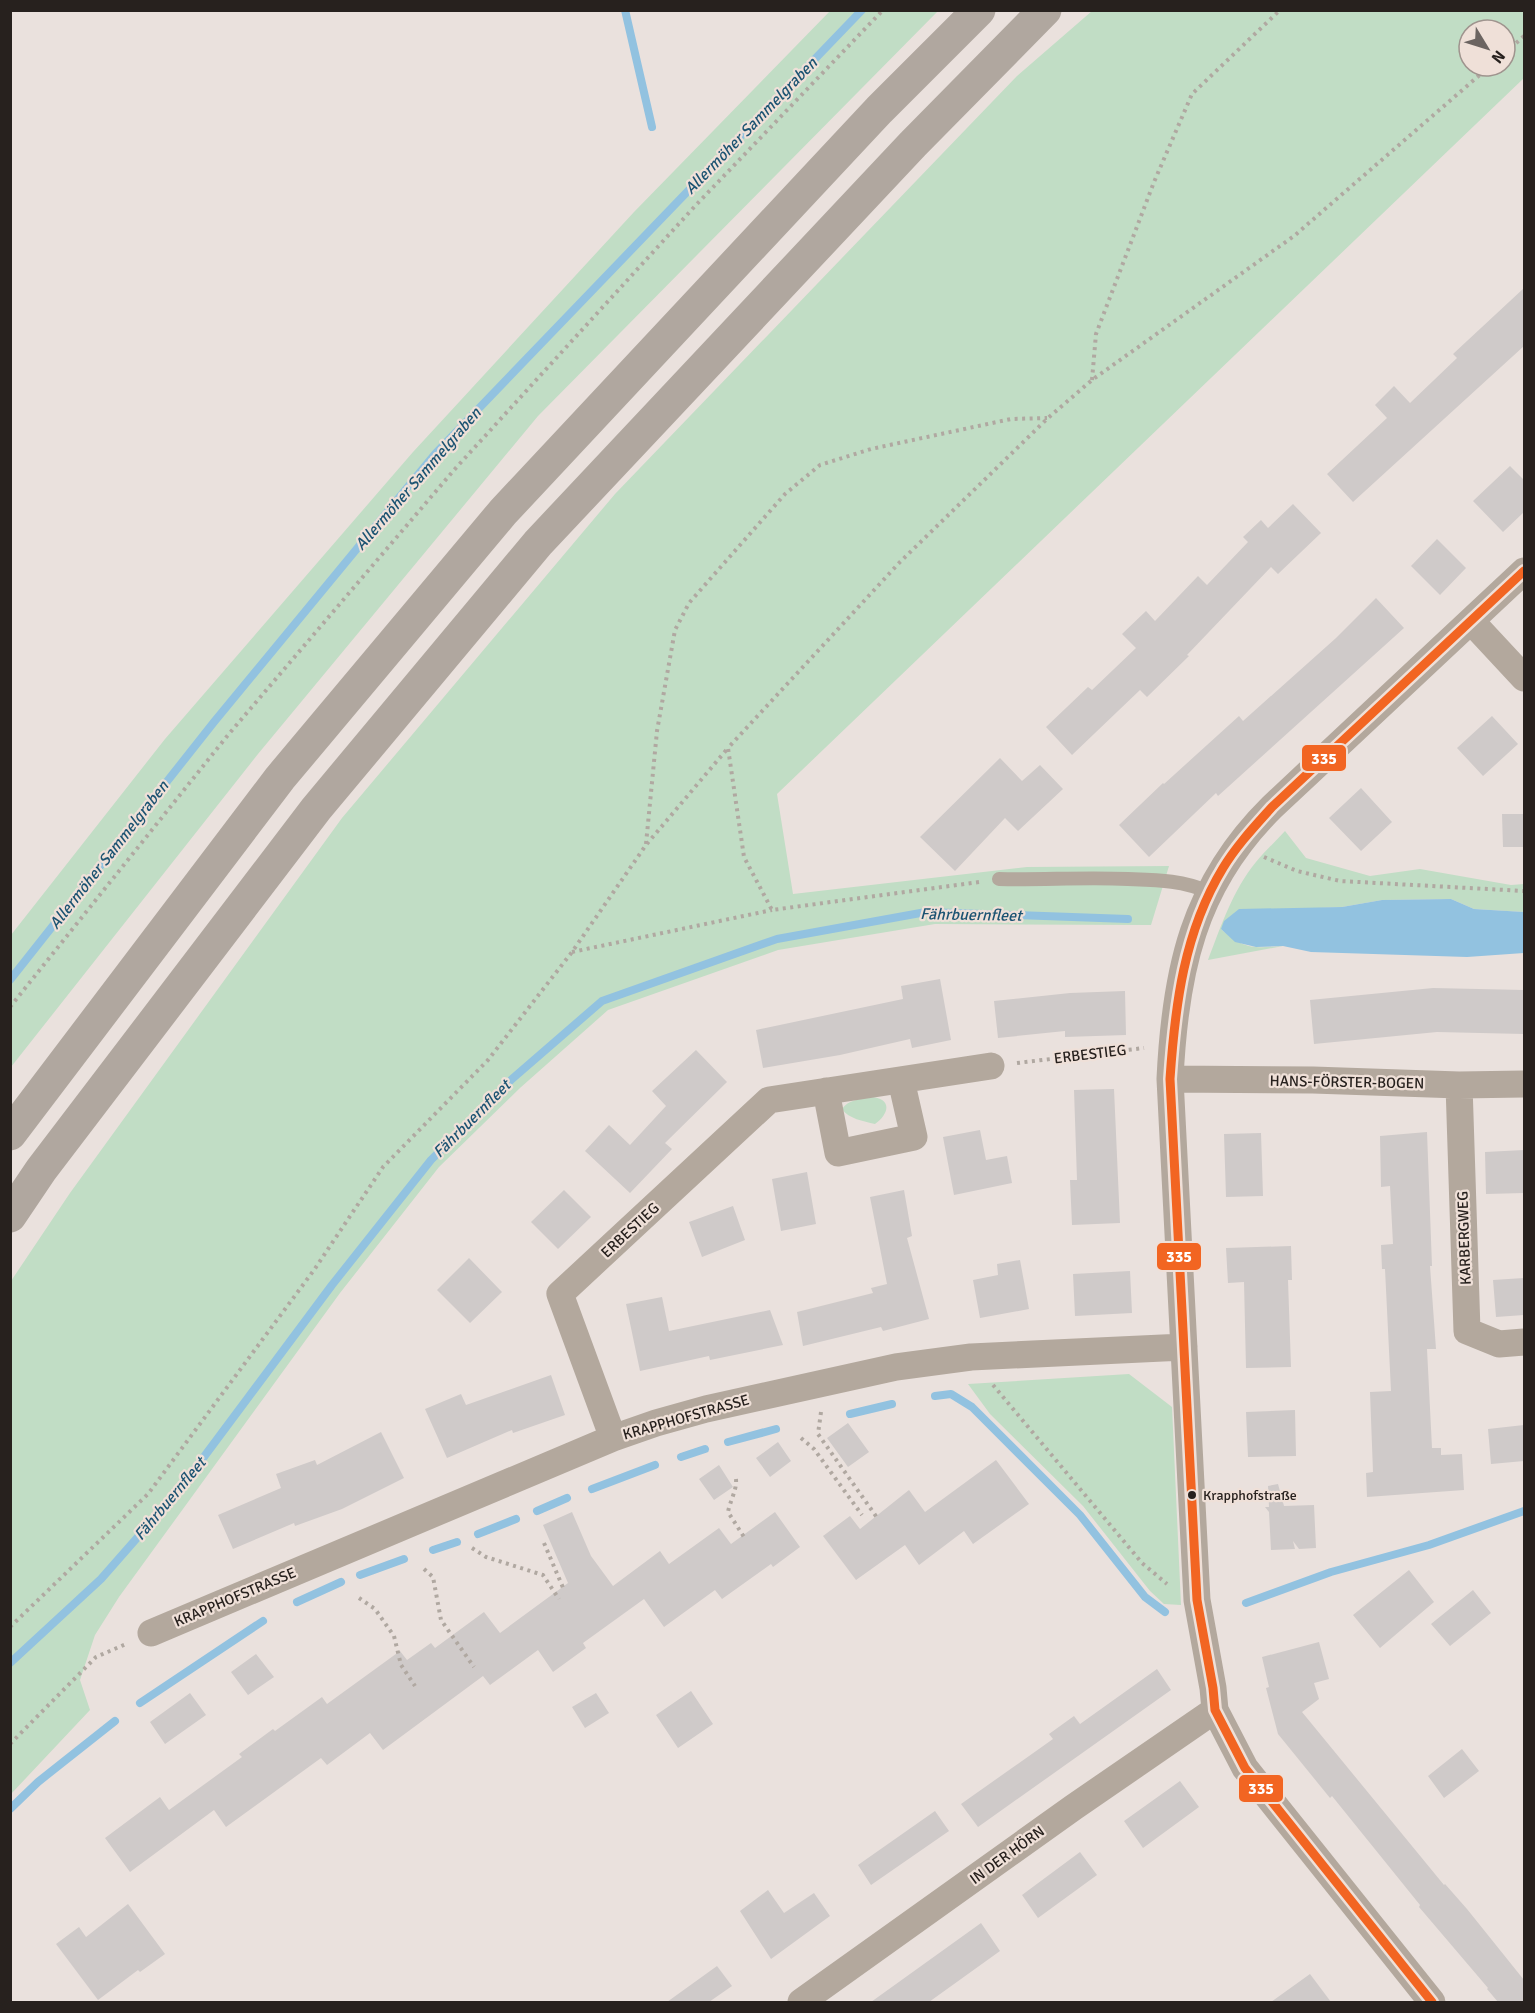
<svg xmlns="http://www.w3.org/2000/svg" width="1535" height="2013" font-family="Signika,sans-serif">
	<rect width="100%" height="100%" fill="#eae1dd"/>
	<path fill="#c1ddc5" fill-rule="evenodd" d="M830 11H938L538 416 258 754 11 1067V935L165 739 413 452 634 212Z
		M1092 11H1524V78L777 794 793 894 1027 867 1169 866 1151 925 935 924 778 950 608 1010 520 1088 439 1167 340 1293 119 1597 95 1635 80 1680 90 1710 11 1794V1281L70 1193 342 818 615 494 1017 76ZM1469 30H1505V66H1469Z
		M1285 831 1306 858 1370 876 1420 869 1511 885 1524 884V912L1474 909 1451 899 1382 900 1342 907 1297 909 1221 929C1244 950 1254 948 1283 946L1208 960C1221 926 1233 890 1256 862 1265 851 1276 841 1285 831Z
		M870 1097C892 1098 890 1113 875 1124 863 1121 849 1119 842 1109 848 1100 860 1099 870 1097Z
		M1129 1374 1172 1407 1181 1605 1164 1604 1150 1591 1083 1506 990 1414 968 1384Z"/>
	<path fill="#92c2e0" d="M1451 899 1474 909 1524 912V953L1467 957 1311 952 1283 946 1256 947 1235 942 1221 929 1224 921 1239 909 1342 907 1382 900Z"/>
	<g fill="none" stroke-linecap="round" stroke-linejoin="round">
		<path stroke="#92c2e0" stroke-width="8" d="M625 10 652 127
			M10 980 214 722 435 454 862 10
			M935 1396 951 1394 972 1407 1080 1515 1145 1597 1165 1612
			M850 1414 892 1404
			M728 1442 776 1429
			M681 1457 705 1449
			M592 1489 655 1465
			M537 1511 567 1498
			M478 1534 516 1519
			M433 1550 457 1542
			M360 1575 404 1559
			M297 1602 341 1582
			M1246 1603 1331 1572 1429 1545 1524 1511
			M10 1663 101 1579 180 1489 332 1285 431 1160 512 1079 602 1001 777 939 926 912 1128 919
			M140 1703 263 1621
			M10 1809 38 1782 115 1721"/>
	</g>
	<path fill="#cfcac9" d="M1524 288V346L1353 502 1327 474 1387 418 1375 405 1394 386 1410 403 1457 358 1453 354Z
		M1510 466 1524 480V512L1503 532 1473 501Z
		M1293 504 1321 533 1278 574 1271 567 1187 655 1189 656 1147 697 1140 690 1072 755 1046 727 1088 687 1092 690 1136 648 1122 634 1146 611 1155 621 1198 576 1207 585 1248 542 1243 537 1261 520 1268 528Z
		M1437 539 1466 568 1440 595 1411 566Z
		M1376 598 1404 628 1218 796 1216 793 1149 857 1119 825 1163 783 1164 784 1239 716 1243 721 1336 638Z
		M1492 716 1518 744 1483 776 1457 748Z
		M1000 758 1022 781 1040 765 1063 789 1018 831 1005 818 955 871 920 837Z
		M1361 788 1392 822 1361 851 1329 818Z
		M1502 814H1524V847H1503Z
		M940 979 951 1040 912 1048 910 1039 840 1055 763 1068 756 1030 903 999 901 986Z
		M1433 988 1524 990V1034L1437 1032 1314 1044 1310 1000Z
		M1125 991 1126 1035 1065 1037V1031L998 1038 994 1001 1070 993Z
		M696 1050 727 1082 665 1143 672 1149 630 1193 585 1151 609 1125 630 1145 666 1106 652 1091Z
		M1114 1089 1120 1223 1072 1225 1070 1180H1077L1074 1090Z
		M980 1130 986 1160 1007 1156 1012 1183 954 1195 943 1137Z
		M1427 1132 1432 1266H1430L1436 1349H1427L1432 1448H1441V1455L1462 1454 1464 1490 1367 1497 1366 1473 1373 1472 1370 1392 1391 1391 1385 1269H1382L1381 1245 1393 1244 1390 1186 1381 1187 1380 1136Z
		M1261 1133 1263 1196 1226 1197 1224 1134Z
		M1524 1150V1193L1486 1194 1485 1152Z
		M807 1172 816 1224 781 1231 772 1179Z
		M564 1190 591 1217 558 1249 531 1222Z
		M904 1190 912 1236 907 1238 929 1319 883 1331 881 1327 803 1346 797 1312 873 1293 871 1288 887 1284 870 1197Z
		M733 1206 745 1240 702 1257 689 1222Z
		M1291 1246 1292 1280H1288L1291 1367 1246 1368 1244 1282 1228 1283 1226 1248Z
		M469 1258 502 1292 470 1323 437 1290Z
		M1020 1260 1029 1309 980 1318 973 1280 998 1275 997 1264Z
		M1130 1271 1132 1313 1075 1316 1073 1274Z
		M1524 1278V1315L1496 1317 1493 1280Z
		M662 1297 669 1331 770 1310 783 1345 710 1360 709 1356 640 1371 626 1304Z
		M551 1375 565 1415 513 1433 512 1430 447 1458 425 1409 461 1394 466 1405Z
		M1295 1410 1296 1456 1248 1457 1246 1412Z
		M848 1423 869 1452 848 1467 827 1438Z
		M1524 1425V1461L1491 1464 1488 1429Z
		M381 1432 404 1478 342 1509 295 1526 294 1523 233 1549 218 1515 281 1488 276 1474 315 1460 317 1465Z
		M778 1442 791 1461 770 1477 756 1458Z
		M996 1460 1029 1504 973 1544 964 1531 919 1565 905 1545 856 1580 823 1536 850 1516 860 1529 909 1490 925 1512Z
		M719 1465 733 1487 714 1500 699 1479Z
		M1278 1484 1284 1506 1314 1505 1316 1548 1299 1549 1293 1541 1295 1549 1271 1550 1269 1512 1265 1507H1269L1268 1486Z
		M572 1512 591 1556 613 1586 660 1551 669 1564 719 1528 731 1544 775 1512 800 1547 773 1567 771 1564 722 1599 715 1590 664 1627 644 1599 583 1643 586 1648 553 1672 538 1650 490 1685 483 1676 383 1750 370 1733 327 1765 321 1758 226 1827 214 1810 130 1872 105 1838 160 1797 169 1810 242 1757 239 1754 273 1729 275 1731 322 1697 327 1704 400 1651 407 1660 431 1643 435 1648 484 1612 500 1633 568 1583 543 1525Z
		M1409 1570 1434 1602 1380 1648 1353 1615Z
		M1473 1590 1491 1613 1450 1646 1431 1624Z
		M1319 1642 1329 1679 1314 1683 1319 1699 1302 1712 1444 1885 1445 1884 1467 1909 1524 1980V2002H1498L1487 1989 1488 1988 1419 1907 1420 1905 1332 1796 1330 1798 1278 1734 1266 1688 1269 1687 1262 1657Z
		M256 1654 274 1677 248 1695 231 1672Z
		M1157 1669 1171 1690 978 1827 961 1804 1053 1739 1049 1734 1074 1716 1080 1724Z
		M691 1691 713 1724 678 1748 656 1715Z
		M190 1693 206 1715 165 1744 150 1722Z
		M596 1693 609 1713 585 1728 572 1707Z
		M1462 1749 1479 1771 1444 1798 1428 1776Z
		M1180 1781 1199 1807 1143 1848 1124 1821Z
		M935 1811 949 1831 871 1885 858 1865Z
		M1080 1852 1097 1875 1038 1918 1022 1895Z
		M768 1890 784 1913 814 1893 830 1916 771 1959 740 1911Z
		M128 1904 165 1954 140 1972 138 1970 98 2000 56 1944 79 1927 86 1937Z
		M981 1923 1000 1951 929 2002H871Z
		M717 1966 732 1986 709 2002H667Z
		M1310 1974 1331 2002H1271Z"/>
	<g fill="none" stroke-linecap="round" stroke-linejoin="round">
		<path stroke="#b0a8a1" stroke-width="4" stroke-dasharray="3 4.5" stroke-linecap="butt" d="M1505 53 1524 36
			M1092 380 1096 334 1154 182 1192 94 1280 10
			M646 844 657 731 675 630 689 603 785 494 820 465 871 449 1011 419 1047 418
			M1264 857 1297 871 1340 881 1524 891
			M979 882 772 910 744 857 728 748 900 562 1048 418 1092 380 1294 236 1490 66
			M572 952 772 910
			M10 1007 228 735 454 470 696 205 883 10
			M1017 1063 1144 1048
			M993 1385 1142 1563 1167 1584
			M821 1412 818 1434 878 1519
			M801 1438 814 1449 862 1515
			M736 1479C737 1490 730 1501 728 1512L744 1537
			M544 1543 564 1590
			M472 1548 486 1557 543 1575 559 1599
			M424 1569 433 1577 441 1620 474 1667
			M359 1598 375 1609 394 1636 401 1665 415 1686
			M10 1627 148 1494 314 1270 383 1167 488 1060 572 952 646 845 728 748
			M10 1744 96 1657 126 1644"/>
		<path stroke="#b3a89d" stroke-width="14" d="M999 879C1042 880 1085 877 1128 879 1156 880 1182 880 1209 892"/>
		<path stroke="#b3a89d" stroke-width="27" d="M1471 621 1524 678
			M1170 1079 1313 1080 1459 1085 1524 1084
			M1459 1085 1467 1331 1499 1344 1524 1342
			M826 1091 838 1153 914 1137 901 1080
			M613 1438 560 1294 769 1100 991 1066
			M151 1633 613 1438 656 1423 706 1409 896 1367 971 1357 1184 1347
			M801 2002 1074 1807 1215 1710
			M1432 2002 1245 1768 1215 1710 1213 1688 1197 1600 1170 1079C1175 972 1193 885 1272 807L1524 571"/>
		<path stroke="#b0a79f" stroke-width="33" d="M10 1134 280 778 503 512 879 110 979 10
			M10 1216 41 1170 316 809 538 543 913 144 1045 10"/>
		<defs>
			<path id="bus-1" d="M1432 2002 1245 1768 1215 1710 1213 1688 1197 1600 1170 1079C1175 1005 1184 932 1223 868 1237 845 1255 826 1272 807L1524 571"/>
		</defs>
		<use href="#bus-1" stroke="#efe0d8" stroke-width="14"/>
		<use href="#bus-1" stroke="#f26522" stroke-width="9"/>
	</g>
	<circle fill="#27211e" stroke="#efe0d8" stroke-width="2" cx="1192" cy="1495" r="5"/>
	<g text-anchor="middle" dominant-baseline="central" stroke-width="4.5" stroke-linejoin="round" paint-order="stroke">
		<g font-size="14" fill="#27211e" stroke="#efe0d8" text-anchor="start">
			<text x="1203" y="1495">Krapphofstraße</text>
		</g>
		<g font-size="15" fill="#27211e" stroke="#efe0d8">
			<text transform="translate(1090 1054) rotate(-7)">ERBESTIEG</text>
			<text transform="translate(1347 1082) rotate(1)">HANS-FÖRSTER-BOGEN</text>
			<text transform="translate(630 1230) rotate(-43)">ERBESTIEG</text>
			<text transform="translate(1464 1238) rotate(-92)">KARBERGWEG</text>
			<text transform="translate(686 1417) rotate(-16)">KRAPPHOFSTRASSE</text>
			<text transform="translate(235 1597) rotate(-23)">KRAPPHOFSTRASSE</text>
			<text transform="translate(1007 1855) rotate(-36)">IN DER HÖRN</text>
		</g>
		<g font-size="16" font-style="italic" fill="#1c5372" stroke="#efe0d8">
			<text transform="translate(751 126) rotate(-46)">Allermöher Sammelgraben</text>
			<text transform="translate(418 479) rotate(-49)">Allermöher Sammelgraben</text>
			<text transform="translate(109 855) rotate(-52)">Allermöher Sammelgraben</text>
			<text transform="translate(971 915) rotate(1)">Fährbuernfleet</text>
			<text transform="translate(472 1119) rotate(-45)">Fährbuernfleet</text>
			<text transform="translate(170 1499) rotate(-50)">Fährbuernfleet</text>
		</g>
	</g>
	<g stroke="#efe0d8" stroke-width="2">
		<rect x="1301" y="744" width="46" height="28" rx="6" fill="#f26522"/>
		<rect x="1156" y="1242" width="46" height="29" rx="6" fill="#f26522"/>
		<rect x="1238" y="1774" width="46" height="29" rx="6" fill="#f26522"/>
	</g>
	<g font-size="16" text-anchor="middle" font-weight="bold" fill="#fff">
		<text x="1324" y="764">335</text>
		<text x="1179" y="1262">335</text>
		<text x="1261" y="1794">335</text>
	</g>
	<rect width="1535" height="2013" fill="none" stroke="#27211e" stroke-width="24"/>
	<g transform="translate(1487 48) rotate(128)"><circle r="28" fill="#efe0d8" stroke="#9f948e" stroke-width="1.5"/>
	<path d="M0-4.5L10 22L0 15L-10 22Z" fill="#6b6461"/>
	<text y="-9" font-size="16" font-weight="bold" text-anchor="middle" fill="#27211e">N</text>
	</g>
</svg>
